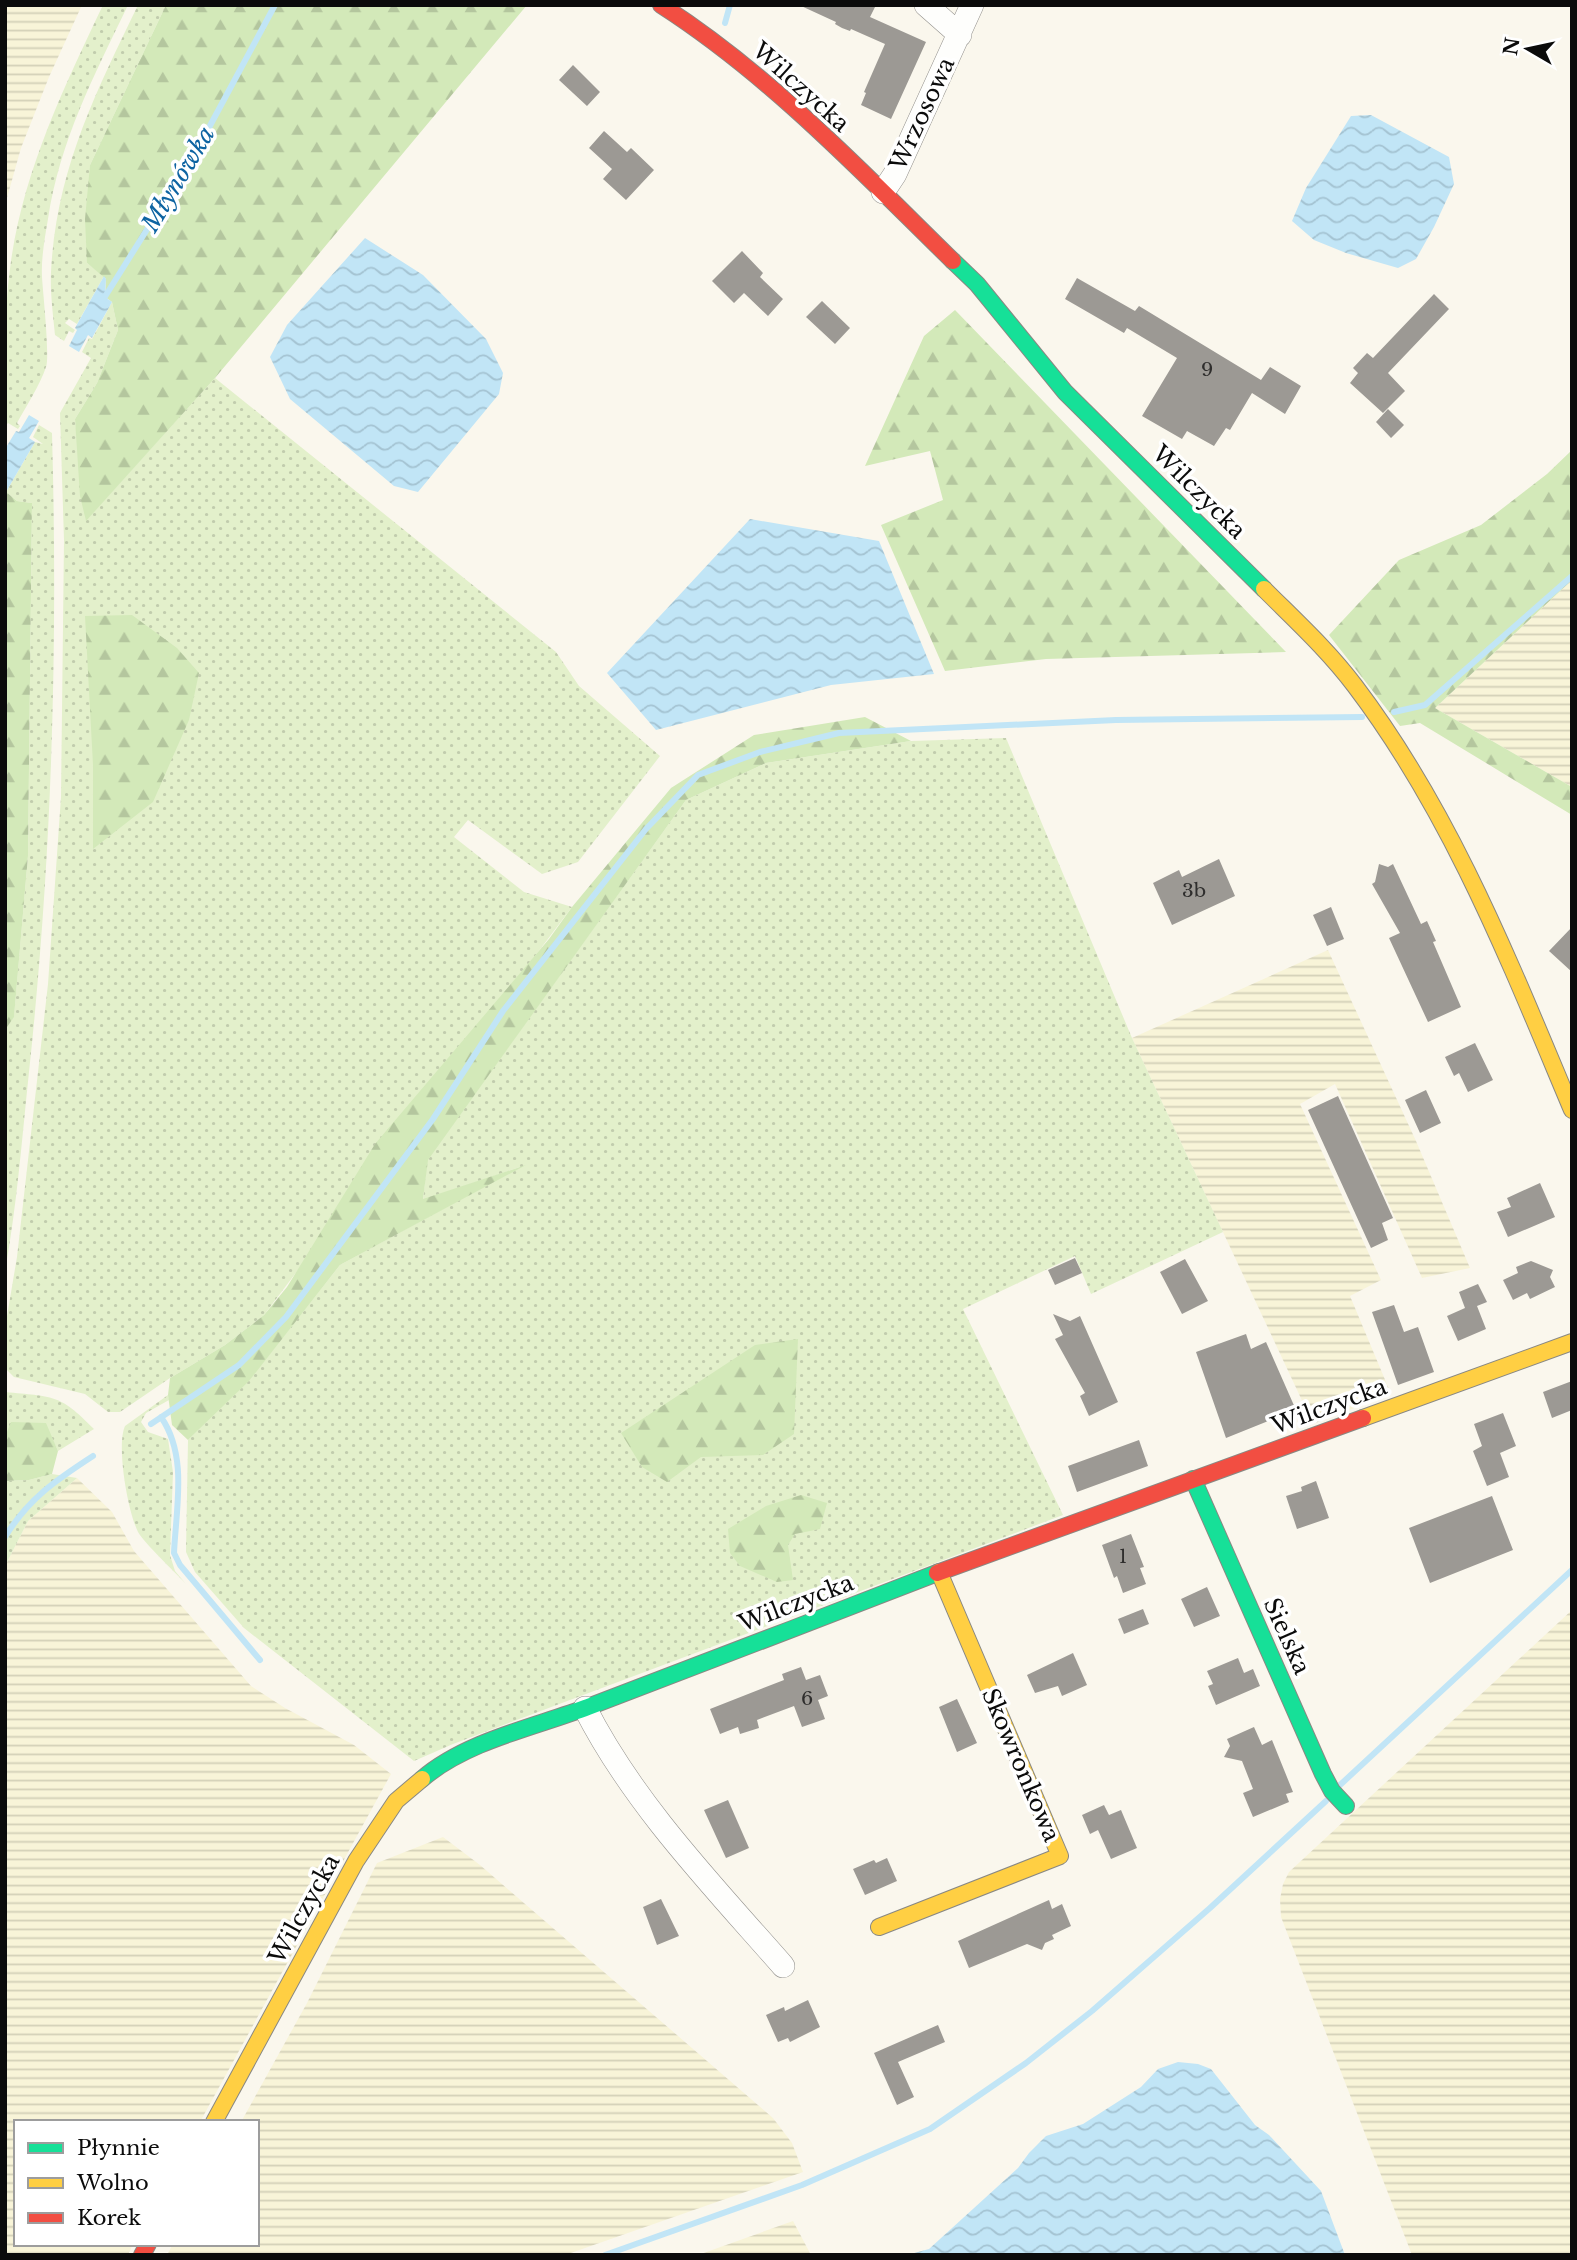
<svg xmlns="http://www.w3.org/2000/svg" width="1577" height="2260" font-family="'Libre Baskerville',serif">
	<defs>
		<pattern id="farmland-rules" width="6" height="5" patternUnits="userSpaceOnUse" patternTransform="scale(1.75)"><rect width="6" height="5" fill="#f8f4d8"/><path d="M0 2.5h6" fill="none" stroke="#d3d0b8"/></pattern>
		<pattern id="grass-dots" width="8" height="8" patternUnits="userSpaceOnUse" patternTransform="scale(1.75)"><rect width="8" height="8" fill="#e3f0cb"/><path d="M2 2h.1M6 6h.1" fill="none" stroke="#c1ccad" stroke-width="1.8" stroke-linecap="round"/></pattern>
		<pattern id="forest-firs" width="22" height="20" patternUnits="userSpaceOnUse" patternTransform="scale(1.75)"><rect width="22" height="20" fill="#d3e9b9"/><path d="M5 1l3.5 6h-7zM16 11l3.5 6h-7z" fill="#b4c69e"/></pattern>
		<pattern id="water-waves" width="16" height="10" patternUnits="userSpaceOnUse" patternTransform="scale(1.75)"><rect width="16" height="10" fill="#c1e5f6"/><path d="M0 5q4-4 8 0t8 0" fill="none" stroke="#a4c3d2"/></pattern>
	</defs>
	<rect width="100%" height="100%" fill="#faf7ed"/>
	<path fill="url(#farmland-rules)" d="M5 5H82L49 77 21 148 5 205Z
		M1572 580V787L1435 708Z
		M1328 950 1416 1141 1470 1268 1422 1278 1335 1084 1300 1104 1381 1280 1350 1296 1391 1394 1313 1424 1132 1038Z
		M77 1478 112 1512 134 1551 251 1686 285 1708 354 1745 391 1774 200 2122H16V2244H133L128 2255H5V1566L28 1521Z
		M1572 1610V2255H1412L1281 1917 1280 1899 1283 1884 1289 1872Z
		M443 1837 480 1865 773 2118 792 2143 803 2172 565 2255H167L173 2244H257V2122H241L307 2003 377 1863Z
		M793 2221 811 2255H698Z"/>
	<path fill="url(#grass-dots)" d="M103 5H128C94 76 60 140 48 219 45 237 41 258 42 277 43 293 50 357 46 367 40 385 25 408 17 423L20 426 18 429 8 423 5 427C5 371 3 316 11 261 24 170 64 87 103 5Z
		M138 5H166L90 165 87 263 104 276 77 324 69 319 65 323 75 330 73 333 69 331 64 341 55 335C53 315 50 292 51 272 56 171 95 94 138 5Z
		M112 302 118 330 97 383 75 419 86 520 215 378 556 652 579 686 660 756 578 862 542 874 468 820 454 837 524 892 572 907 264 1315 225 1345 170 1378 120 1412H108L85 1394 14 1377 5 1368V1328L17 1257 48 984 61 797 64 540 60 413 91 358 82 352 89 338 92 339Z
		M39 425 52 433C58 648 52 857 29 1072 22 1138 17 1205 5 1271V1030L14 1016 28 856 32 503 17 501 6 492 35 442 43 444 33 437Z
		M1006 738 1132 1038 1223 1232 1091 1294 1075 1256 963 1309 1063 1515 453 1744 414 1761 244 1628 195 1572 186 1552 188 1440 249 1380 340 1265 520 1167 423 1200 427 1160 686 800 766 763 911 741Z
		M5 1392C53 1397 59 1393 94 1429L58 1451 45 1424 5 1437Z
		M168 1395 169 1400 146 1413 141 1422 148 1432 168 1439 173 1472 170 1555 175 1571 186 1584C175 1572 145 1544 138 1532 128 1512 116 1446 125 1426Z
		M52 1474 77 1478 28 1521 5 1566V1481L29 1480Z"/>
	<path fill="url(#forest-firs)" d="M166 5H527L215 378 86 521 80 496 75 419 97 383 118 330 112 302 105 297 106 279 87 263 85 219 90 165Z
		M955 310 1286 652 1046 659 945 671 881 525 943 500 930 451 865 466 924 336Z
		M1572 450V580L1435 708 1572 787V815L1420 723 1400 726 1329 635 1399 560 1481 525 1547 474Z
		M5 491 17 501 32 503 28 856 14 1017 5 1030Z
		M132 615 177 648 199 673 189 720 153 802 93 849V765L85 616Z
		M865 717 911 741 766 763 686 800 428 1160 423 1199 526 1165 340 1265 249 1381 188 1440 172 1425 168 1395 170 1378 225 1345 264 1315 287 1287 375 1144 549 939 572 907 671 788 754 735Z
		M798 1339 794 1434 763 1455 701 1457 667 1482 642 1467 621 1433 755 1345Z
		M11 1422 46 1423 58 1451 52 1474 29 1480 5 1481V1437Z
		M801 1495 827 1503 820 1529 795 1534 788 1545 793 1580 777 1582 740 1566 730 1553 728 1529 766 1506Z"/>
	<path fill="url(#water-waves)" d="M1371 115 1449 157 1454 184 1434 227 1416 259 1398 268 1346 253 1314 240 1292 221 1306 188 1351 116Z
		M365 238 423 275 486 339 503 373 499 394 418 492 394 486 290 399 270 357 287 325Z
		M104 276 106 279 105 297 112 302 92 338 88 335 79 352 69 346 77 330 75 328Z
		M29 415 39 421 29 438 35 442 6 492 5 449 16 431 19 432Z
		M750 519 879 541 934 674 831 685 656 730 607 673Z
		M1178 2062 1198 2064 1211 2069 1255 2125 1269 2135 1321 2191 1345 2255H907L929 2249 1018 2168 1029 2153 1046 2136 1083 2124 1141 2087 1158 2069Z"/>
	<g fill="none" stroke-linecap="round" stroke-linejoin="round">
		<path stroke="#c1e5f6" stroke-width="6" d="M725 23 730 5
			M101 303 198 148 275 5
			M1394 712 1425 705 1572 576
			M161 1417C188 1456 176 1508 174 1553L180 1565 260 1660
			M151 1424 239 1365 286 1317 433 1119 503 1011 646 829 698 775 760 752 839 733 1116 720 1362 717
			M5 1537C28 1499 56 1480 93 1456
			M1340 1785 1572 1570
			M605 2255 802 2185 930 2129 1026 2063 1092 2011 1210 1908 1326 1801"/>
	</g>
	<path fill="#9c9994" d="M799 5H876L870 17 926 42 891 119 861 105 866 93 864 92 885 44 851 29 850 31 842 28 835 24 836 22Z
		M573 65 600 92 587 106 559 80Z
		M604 131 627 152 631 148 654 170 626 200 603 179 612 169 589 148Z
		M742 251 763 273 760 277 783 299 768 316 744 293 734 303 712 281Z
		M1077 278 1135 311 1139 306 1261 380 1270 367 1301 386 1285 414 1252 393 1230 430 1226 428 1214 446 1187 431 1182 439 1142 416 1177 358 1127 328 1124 333 1065 299Z
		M1434 294 1449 309 1388 373 1405 391 1383 413 1350 383 1358 373 1353 368 1367 353 1373 358Z
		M822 301 850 328 835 344 806 317Z
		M1388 409 1404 425 1391 438 1376 422Z
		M1219 859 1235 896 1172 925 1153 883 1179 870 1182 877Z
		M1379 864 1388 867 1393 864 1421 924 1427 921 1436 941 1433 942 1461 1007 1428 1022 1389 938 1400 933 1372 884 1375 882Z
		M1331 907 1344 939 1327 946 1313 915Z
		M1572 927V972L1549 951Z
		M1475 1043 1493 1080 1468 1092 1459 1073 1454 1076 1445 1057Z
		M1426 1090 1441 1123 1420 1133 1405 1100Z
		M1338 1096 1393 1218 1382 1223 1388 1240 1371 1248 1308 1110Z
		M1540 1183 1555 1217 1508 1237 1497 1212 1511 1207 1507 1198Z
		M1075 1258 1082 1273 1055 1285 1048 1270Z
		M1185 1259 1208 1301 1182 1314 1160 1272Z
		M1531 1261 1553 1270 1550 1277 1555 1287 1530 1299 1527 1293 1513 1300 1503 1280 1518 1273 1516 1267Z
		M1478 1284 1487 1302 1477 1306 1486 1329 1458 1341 1447 1316 1465 1308 1459 1292Z
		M1394 1305 1404 1332 1418 1327 1434 1372 1398 1385 1372 1312Z
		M1053 1314 1070 1321 1080 1316 1118 1402 1089 1416 1080 1396 1085 1393 1055 1339 1063 1335Z
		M1246 1334 1251 1349 1266 1342 1296 1410 1226 1438 1196 1352Z
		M1572 1381V1410L1552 1418 1543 1392Z
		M1503 1413 1516 1446 1500 1453 1509 1477 1487 1486 1473 1451 1482 1446 1474 1424Z
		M1139 1440 1148 1466 1077 1492 1068 1466Z
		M1316 1481 1329 1518 1297 1529 1286 1496 1302 1491 1301 1487Z
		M1492 1496 1513 1550 1430 1583 1409 1528Z
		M1131 1534 1144 1567 1140 1568 1146 1584 1123 1593 1117 1576 1114 1578 1102 1545Z
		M1207 1587 1220 1616 1194 1627 1181 1599Z
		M1143 1609 1149 1624 1124 1634 1118 1619Z
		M1073 1653 1087 1685 1062 1696 1058 1686 1035 1693 1027 1675Z
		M1238 1658 1244 1673 1253 1669 1260 1686 1216 1705 1208 1686 1213 1684 1207 1671Z
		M801 1667 806 1680 820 1675 828 1696 818 1700 825 1719 802 1727 794 1706 757 1720 759 1728 740 1734 738 1727 720 1734 710 1709 784 1680 782 1674Z
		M957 1699 977 1743 957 1752 939 1707Z
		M1254 1727 1262 1745 1272 1740 1293 1792 1286 1794 1289 1802 1253 1817 1243 1793 1253 1789 1242 1761 1224 1757 1230 1746 1227 1739Z
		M728 1800 749 1848 726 1858 704 1810Z
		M1104 1805 1109 1815 1121 1810 1137 1848 1111 1859 1098 1830 1090 1834 1082 1815Z
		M887 1858 897 1881 865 1895 853 1869 874 1860 876 1863Z
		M661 1899 679 1936 657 1945 643 1907Z
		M1049 1900 1052 1909 1062 1904 1071 1926 1052 1935 1054 1939 1045 1943 1042 1950 1027 1944 969 1968 958 1941Z
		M808 2000 820 2027 790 2042 788 2038 778 2042 766 2015 784 2007 785 2011Z
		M938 2025 945 2042 898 2062 914 2097 897 2105 874 2053Z"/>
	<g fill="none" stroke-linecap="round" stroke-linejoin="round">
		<defs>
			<path id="street" d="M926 5 960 35
				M883 192 895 174 972 5
				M585 1708C633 1803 713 1886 783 1966"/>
			<path id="fast" d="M953 261 977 284 1065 392 1264 589
				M1193 1479 1323 1774 1332 1791 1346 1806
				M422 1779C466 1741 535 1727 588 1707 704 1663 821 1618 937 1573"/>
			<path id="slow" d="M1264 589C1295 620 1328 650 1355 686 1452 814 1510 963 1572 1110
				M1363 1418 1572 1342
				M879 1927 1060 1856 939 1572
				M214 2122 356 1861 396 1801 422 1779"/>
			<path id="jam" d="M661 5C770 75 861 171 953 261
				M937 1573 1363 1418
				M142 2255 148 2244"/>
		</defs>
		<use href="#street" stroke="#93918d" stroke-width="24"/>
		<use href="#fast" stroke="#898883" stroke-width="18"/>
		<use href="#slow" stroke="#898883" stroke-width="18"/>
		<use href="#jam" stroke="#898883" stroke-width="18"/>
		<use href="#street" stroke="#fefefc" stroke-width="23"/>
		<use href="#fast" stroke="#16e098" stroke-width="16"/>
		<use href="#slow" stroke="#ffcf43" stroke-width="16"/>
		<use href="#jam" stroke="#f24e42" stroke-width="16"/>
	</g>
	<g text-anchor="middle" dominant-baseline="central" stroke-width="7" stroke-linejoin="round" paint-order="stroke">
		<g font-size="19" fill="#2f2e2d">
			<text x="1207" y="369">9</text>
			<text x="1194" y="890">3b</text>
			<text x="1123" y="1556">1</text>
			<text x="807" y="1698">6</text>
		</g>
		<g font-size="23" fill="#0b0b0b" stroke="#fff">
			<text transform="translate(801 87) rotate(42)">Wilczycka</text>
			<text transform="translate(922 114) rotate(-65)">Wrzosowa</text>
			<text transform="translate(1199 492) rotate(45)">Wilczycka</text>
			<text transform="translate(1329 1406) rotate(-20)">Wilczycka</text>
			<text transform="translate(796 1603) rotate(-21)">Wilczycka</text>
			<text transform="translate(1287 1636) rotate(66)">Sielska</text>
			<text transform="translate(1021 1765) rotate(67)">Skowronkowa</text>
			<text transform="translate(304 1909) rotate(-61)">Wilczycka</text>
		</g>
		<g font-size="24" font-style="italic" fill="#0e64a2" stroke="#fff">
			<text transform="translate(178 179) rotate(-59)">Młynówka</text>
		</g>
	</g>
	<rect width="1577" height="2260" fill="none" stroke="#0b0b0b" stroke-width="14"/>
	<rect x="14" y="2120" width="245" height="126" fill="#ffffff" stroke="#9d9d9d" stroke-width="2"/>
	<rect x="28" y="2143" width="35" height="10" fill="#16e098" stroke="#9d9d9d" stroke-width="2"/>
	<text x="77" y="2155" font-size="21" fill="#0b0b0b">Płynnie</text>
	<rect x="28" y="2178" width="35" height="10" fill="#ffcf43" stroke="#9d9d9d" stroke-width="2"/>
	<text x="77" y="2190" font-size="21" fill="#0b0b0b">Wolno</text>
	<rect x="28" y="2213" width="35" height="10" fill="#f24e42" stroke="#9d9d9d" stroke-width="2"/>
	<text x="77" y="2225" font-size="21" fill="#0b0b0b">Korek</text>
	<g transform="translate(1528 49) rotate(279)" stroke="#ffffff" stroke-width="5" paint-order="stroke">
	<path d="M0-5L12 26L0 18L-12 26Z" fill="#0b0b0b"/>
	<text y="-10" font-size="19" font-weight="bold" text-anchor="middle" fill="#0b0b0b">N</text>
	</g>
</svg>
